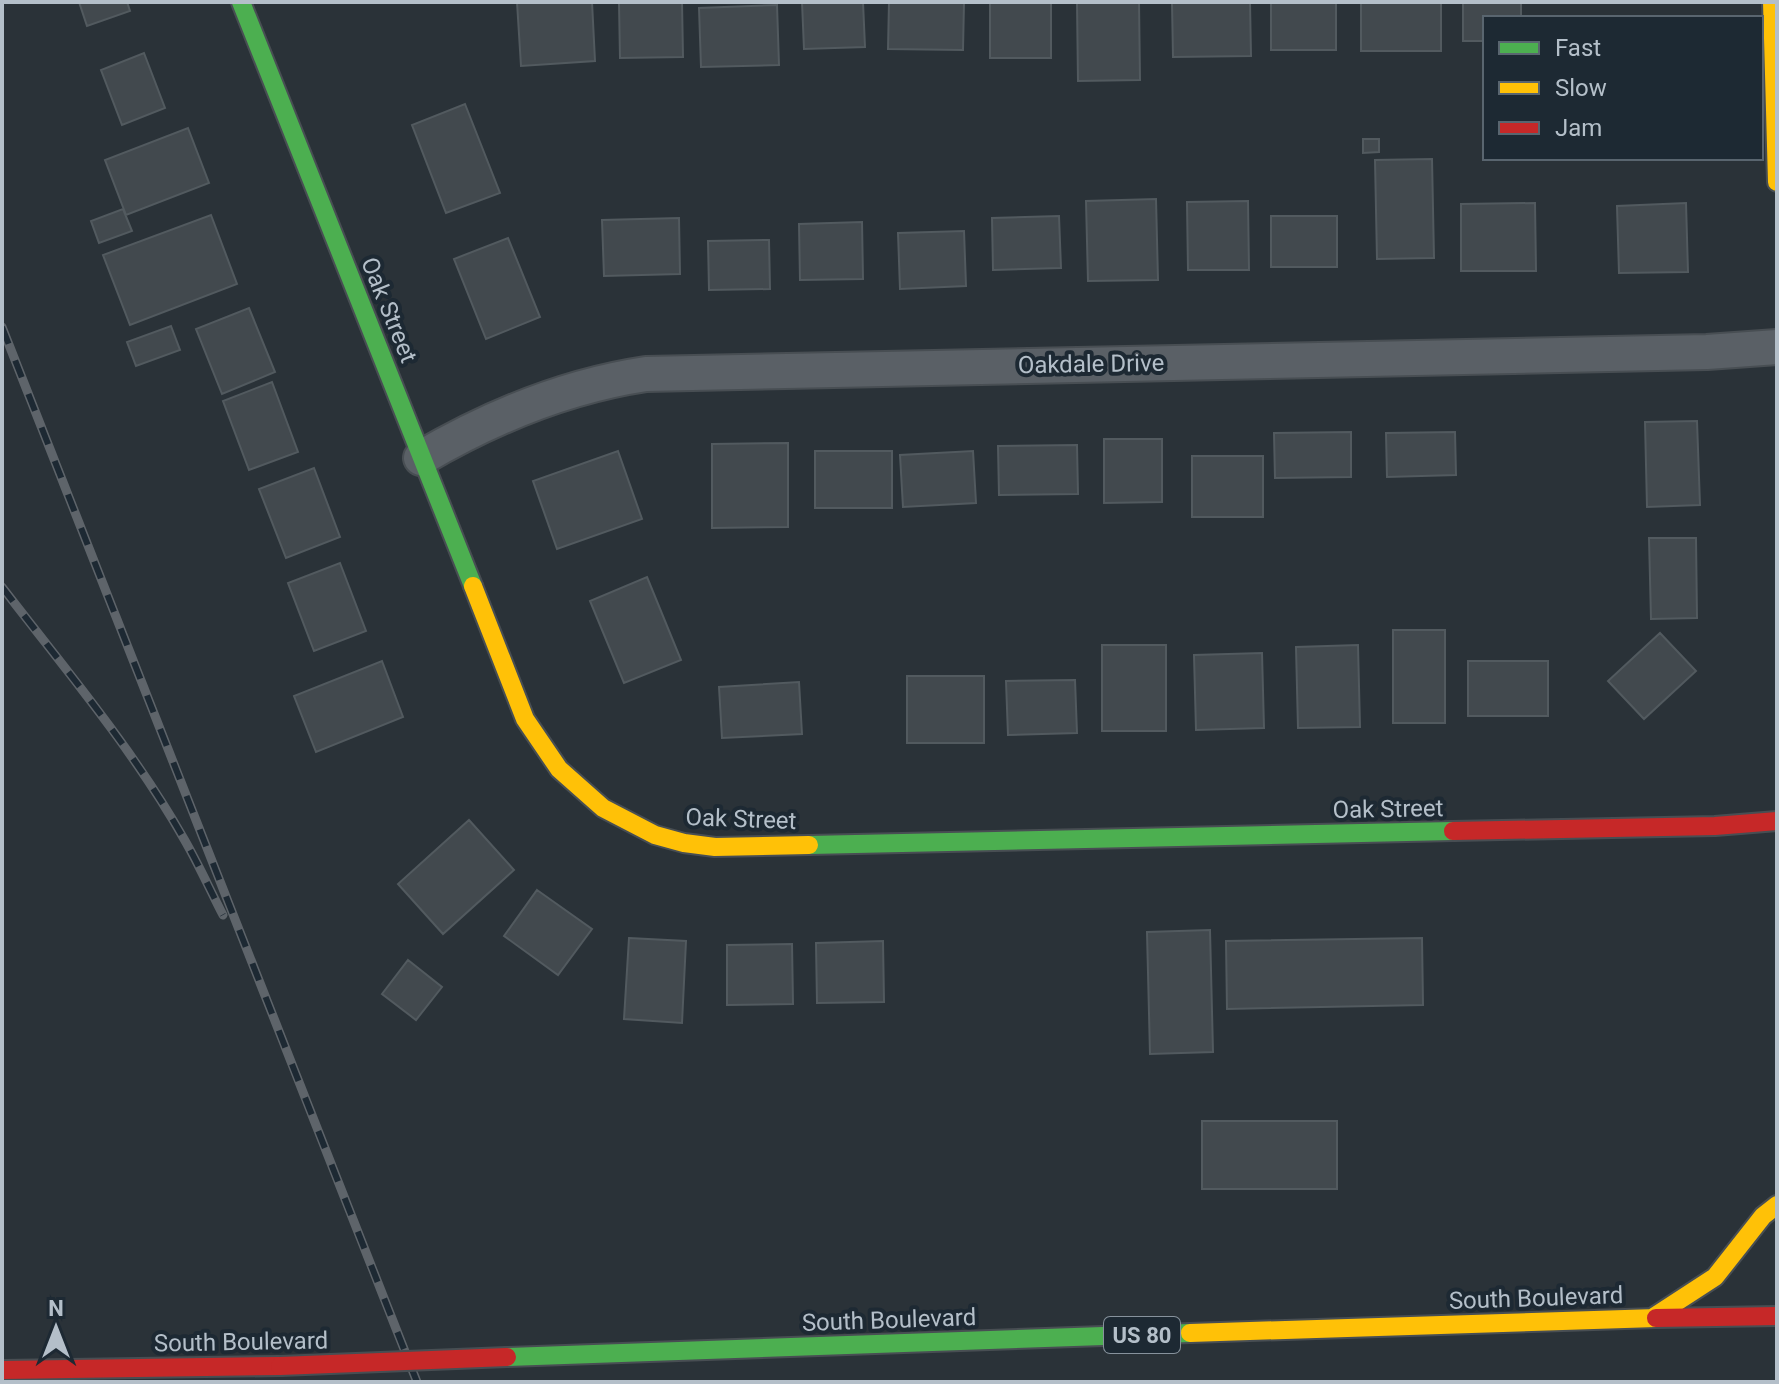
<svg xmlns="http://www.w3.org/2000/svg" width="1779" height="1384" font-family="Roboto,sans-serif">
	<rect width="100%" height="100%" fill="#2a3238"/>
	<path fill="#42494e" stroke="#525a5f" stroke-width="2" d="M79 2H127L130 11 87 26Z
		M517 2H592L595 61 521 66Z
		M682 2 683 57 620 58 619 3Z
		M802 2H863L865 47 804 49Z
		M889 2H964L963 50 888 49Z
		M990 2H1051V58H990Z
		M1077 2H1139L1140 80 1078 81Z
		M1250 2 1251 56 1173 57 1172 3Z
		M1271 2H1336V50H1271Z
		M1361 2H1441V51H1361Z
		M1463 2H1521V18H1485V41H1463Z
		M777 5 779 65 701 67 699 8Z
		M144 53 165 108 122 125 101 70Z
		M465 104 500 193 446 213 412 125Z
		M188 128 209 183 126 215 105 160Z
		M1363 139H1379V152L1363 153Z
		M1432 159 1434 258 1377 259 1375 160Z
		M1156 199 1158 280 1088 281 1086 201Z
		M1248 201 1249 270H1188L1187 202Z
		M1535 203 1536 271H1461V204Z
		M1686 203 1688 272 1619 273 1617 206Z
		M123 209 132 231 99 243 91 221Z
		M211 215 237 284 130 325 103 255Z
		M1059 216 1061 268 993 270 992 218Z
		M1271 216H1337V267H1271Z
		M679 218 680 274 604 276 602 220Z
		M862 222 863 279 800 280 799 224Z
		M964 231 966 286 900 289 898 233Z
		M508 238 540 317 486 339 454 259Z
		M769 240 770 289 709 290 708 241Z
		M249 308 275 372 222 394 196 329Z
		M171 326 180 350 136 366 127 342Z
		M272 382 298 452 249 470 223 401Z
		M1697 421 1700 505 1647 507 1645 422Z
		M1351 432V477L1275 478 1274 433Z
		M1455 432 1456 475 1387 477 1386 433Z
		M1104 439H1162V502L1104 503Z
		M788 443V527L712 528V444Z
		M1077 445 1078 494 999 495 998 446Z
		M618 451 642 519 557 549 533 481Z
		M815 451H892V508H815Z
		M973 451 976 503 903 507 900 455Z
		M1192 456H1263V517H1192Z
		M314 468 340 537 286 558 259 489Z
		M1649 538H1696L1697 618 1651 619Z
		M340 563 366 631 314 651 288 583Z
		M647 577 681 660 624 683 590 601Z
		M1393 630H1445V723H1393Z
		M1660 633 1696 671 1644 719 1608 681Z
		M1102 645H1166V731H1102Z
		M1358 645 1360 727 1298 728 1296 647Z
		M1262 653 1264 728 1196 730 1194 655Z
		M382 661 403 717 316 752 294 696Z
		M1468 661H1548V716H1468Z
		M907 676H984V743H907Z
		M1075 680 1077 733 1008 735 1006 681Z
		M799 682 802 734 722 738 719 687Z
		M469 820 514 870 443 934 398 884Z
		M537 890 592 929 558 975 504 936Z
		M1210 930 1213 1052 1150 1054 1147 932Z
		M629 938 686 941 682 1023 624 1019Z
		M1422 938 1423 1005 1227 1009 1226 941Z
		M883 941 884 1002 817 1003 816 943Z
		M792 944 793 1004 727 1005V945Z
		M408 960 442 987 416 1020 382 994Z
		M1202 1121H1337V1189H1202Z"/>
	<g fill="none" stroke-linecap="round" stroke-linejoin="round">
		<defs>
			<path id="street" d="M421 458C491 417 566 386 646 374L1707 352 1777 347"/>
			<path id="fast" d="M241 2 473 586
				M809 845 1453 831
				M507 1357 1190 1333"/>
			<path id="slow" d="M1772 2 1777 182
				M473 586 525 719 559 769 603 808 655 835 684 843 715 847 809 845
				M1652 1318 1715 1277 1763 1216 1777 1205
				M1190 1333 1656 1318"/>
			<path id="jam" d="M1453 831 1715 826 1777 821
				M1656 1318 1777 1316
				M2 1370 280 1366"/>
		</defs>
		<use href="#street" stroke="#484e53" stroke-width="38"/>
		<use href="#fast" stroke="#484e53" stroke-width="22"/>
		<use href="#slow" stroke="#484e53" stroke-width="22"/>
		<use href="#jam" stroke="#484e53" stroke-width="22"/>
		<use href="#street" stroke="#5a6066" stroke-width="34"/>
		<use href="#fast" stroke="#4caf50" stroke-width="18"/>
		<use href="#slow" stroke="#ffc107" stroke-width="18"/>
		<use href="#jam" stroke="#c62828" stroke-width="18"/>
		<defs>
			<path id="rail" d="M2 327 417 1382
				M2 587C65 669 133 749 184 839 198 863 210 890 223 915"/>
		</defs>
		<use href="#rail" stroke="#5e646a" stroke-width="9"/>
		<use href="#rail" stroke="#1d2933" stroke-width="6" stroke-dasharray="18" stroke-linecap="butt"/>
		<defs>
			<path id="jam-bridge" d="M280 1366 507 1357"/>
		</defs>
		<use href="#jam-bridge" stroke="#474e53" stroke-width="22" stroke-linecap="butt"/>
		<use href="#jam-bridge" stroke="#c62828" stroke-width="18"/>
	</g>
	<g text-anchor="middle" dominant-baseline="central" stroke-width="8" stroke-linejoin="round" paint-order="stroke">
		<rect fill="#1d2933" stroke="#87929c" stroke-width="2" x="1104" y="1317" width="76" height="36" rx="6"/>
		<g font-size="22" font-weight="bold" fill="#b4bfc9">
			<text x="1142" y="1335">US 80</text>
		</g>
		<g font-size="24" fill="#b4bfc9" stroke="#1d2933">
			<text transform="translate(389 310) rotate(68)">Oak Street</text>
			<text transform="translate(1091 364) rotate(-1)">Oakdale Drive</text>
			<text transform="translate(1388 809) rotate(-1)">Oak Street</text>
			<text transform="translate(741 819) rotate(2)">Oak Street</text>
			<text transform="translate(1536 1298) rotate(-2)">South Boulevard</text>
			<text transform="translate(889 1320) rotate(-2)">South Boulevard</text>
			<text transform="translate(241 1342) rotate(-1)">South Boulevard</text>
		</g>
	</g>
	<rect width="1779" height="1384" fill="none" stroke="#b4bfc9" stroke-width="8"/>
	<rect x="1483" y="16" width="280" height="144" fill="#1d2933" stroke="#59656f" stroke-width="2"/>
	<rect x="1499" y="42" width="40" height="12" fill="#4caf50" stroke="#59656f" stroke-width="2"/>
	<text x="1555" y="56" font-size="24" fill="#b4bfc9">Fast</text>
	<rect x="1499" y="82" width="40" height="12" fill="#ffc107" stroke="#59656f" stroke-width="2"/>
	<text x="1555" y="96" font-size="24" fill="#b4bfc9">Slow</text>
	<rect x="1499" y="122" width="40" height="12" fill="#c62828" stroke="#59656f" stroke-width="2"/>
	<text x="1555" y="136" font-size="24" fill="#b4bfc9">Jam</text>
	<g transform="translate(56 1328)" stroke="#1d2933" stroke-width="6" paint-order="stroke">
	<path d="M0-6L14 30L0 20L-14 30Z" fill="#b4bfc9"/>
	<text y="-12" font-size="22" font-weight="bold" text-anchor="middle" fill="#b4bfc9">N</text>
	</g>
</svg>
